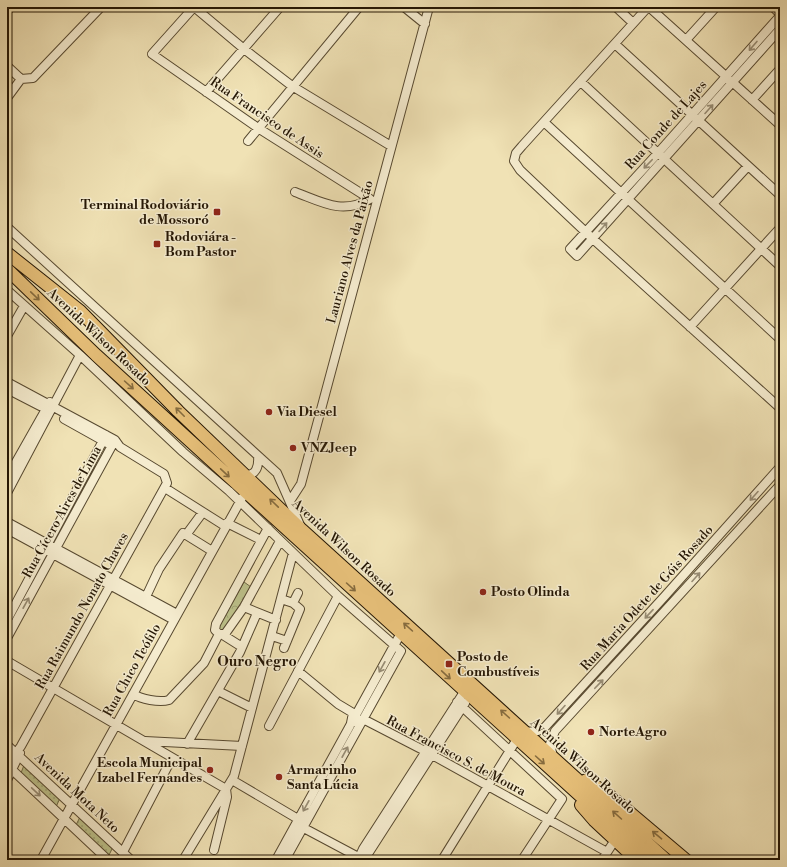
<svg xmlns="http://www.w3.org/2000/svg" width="787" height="867" font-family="'Libre Bodoni',serif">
	<defs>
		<pattern id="grass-dots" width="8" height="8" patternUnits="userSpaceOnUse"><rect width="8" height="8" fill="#bdc28b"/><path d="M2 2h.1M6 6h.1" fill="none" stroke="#a2a676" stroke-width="1.8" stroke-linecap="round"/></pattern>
		<pattern id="park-crowns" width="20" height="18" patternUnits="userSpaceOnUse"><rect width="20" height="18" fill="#bdc28b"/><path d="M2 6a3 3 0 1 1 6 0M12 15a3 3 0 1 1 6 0" fill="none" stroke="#a2a676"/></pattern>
	</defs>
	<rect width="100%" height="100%" fill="#f0e2b5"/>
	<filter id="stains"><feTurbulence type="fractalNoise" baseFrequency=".005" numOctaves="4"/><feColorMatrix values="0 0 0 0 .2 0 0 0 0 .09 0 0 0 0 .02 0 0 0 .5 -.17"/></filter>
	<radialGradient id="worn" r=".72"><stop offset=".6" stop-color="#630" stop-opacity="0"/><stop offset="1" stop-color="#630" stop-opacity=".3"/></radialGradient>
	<path fill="url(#grass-dots)" stroke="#706c48" d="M24 765 60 798 56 807 21 773Z
		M80 817 113 847 109 855 76 825Z"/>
	<path fill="url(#park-crowns)" stroke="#706c48" d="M244 582 251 587 224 630 220 631 218 627Z"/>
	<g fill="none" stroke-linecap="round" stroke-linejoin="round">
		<defs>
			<path id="minor" d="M194 7 152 54 258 128 370 199C342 215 322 202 295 192
				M194 7 244 49 292 86 391 146
				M404 7 425 24
				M616 7 633 23
				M648 7 522 146 516 153 514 161 520 170 593 239 780 408
				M649 7 780 125
				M773 7 778 12
				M7 11 11 7
				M779 17 658 153 570 249 577 256 780 29
				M686 40 716 7
				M615 44 780 195
				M7 66 21 79
				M21 79 33 78 101 7
				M581 82 780 266
				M206 92 280 7
				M7 98 21 79
				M752 100 780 69
				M544 122 780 339
				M248 141 359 7
				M713 204 748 166
				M7 227 277 473 300 525
				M7 290 80 355 183 452 229 491 338 596 401 651 285 860
				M690 327 780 228
				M7 336 24 306
				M7 382 115 440 120 447 164 474 167 483 21 746 7 767
				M7 389 40 406
				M64 419 107 443
				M244 475C256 476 259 467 258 456
				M7 478 50 402
				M165 488 225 526
				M7 493 80 355
				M290 501 301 484 429 7
				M7 522 177 614
				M227 523 261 540
				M268 528 216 624 215 630 219 634H225L244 607 280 541
				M7 529 174 620
				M186 535 203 512
				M281 599 293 603 300 609 284 648
				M144 601 159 569 183 533 212 551
				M293 603 298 593
				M244 607 276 620
				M7 620 106 435
				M223 635 242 647
				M272 636 287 641
				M7 638 115 440
				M7 661 226 789
				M298 671 338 704 353 713 351 723 363 719 425 751 607 852
				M218 691 252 708
				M133 694C141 699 159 703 169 700L204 663 219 634
				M457 702 562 799 522 860
				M269 726 338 596
				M524 732 538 731 545 727 664 597 780 467
				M145 741 242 746
				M187 744 240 652 257 613
				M7 745 131 860
				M553 757 550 744 555 731 780 485
				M7 765 108 860
				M7 780 20 753
				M232 780 298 819
				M300 826 362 859
				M214 850 227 797 226 789
				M123 852 172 758
				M41 860 242 498
				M183 860 234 776 293 553
				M276 860 401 633
				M358 860 363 849 464 692
				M364 860 465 703
				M442 860 517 739
				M602 860 615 840"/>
			<path id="highway" d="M7 253 80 311 178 411 302 530 666 860
				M7 269 96 355 246 492 651 860
				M586 780 609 795 686 860
				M581 805 594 820 637 860"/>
		</defs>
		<use href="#minor" stroke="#574930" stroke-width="10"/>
		<use href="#highway" stroke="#241604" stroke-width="14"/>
		<use href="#minor" stroke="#f5eccf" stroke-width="8"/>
		<use href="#highway" stroke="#e8c17a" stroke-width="12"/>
	</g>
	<defs><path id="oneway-shaft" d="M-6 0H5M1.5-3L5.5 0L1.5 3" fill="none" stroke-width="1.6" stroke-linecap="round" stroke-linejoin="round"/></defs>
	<g stroke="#978c74">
		<use href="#oneway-shaft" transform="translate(753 46) rotate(131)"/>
		<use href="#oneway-shaft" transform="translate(709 109) rotate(-48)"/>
		<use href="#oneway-shaft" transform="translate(648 164) rotate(134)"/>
		<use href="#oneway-shaft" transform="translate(603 227) rotate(-48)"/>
		<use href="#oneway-shaft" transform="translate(754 496) rotate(132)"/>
		<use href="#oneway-shaft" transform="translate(696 577) rotate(-48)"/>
		<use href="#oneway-shaft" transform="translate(26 603) rotate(-61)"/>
		<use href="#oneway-shaft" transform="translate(649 614) rotate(133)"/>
		<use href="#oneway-shaft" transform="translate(382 667) rotate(119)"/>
		<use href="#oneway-shaft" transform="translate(599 684) rotate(-46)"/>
		<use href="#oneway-shaft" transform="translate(561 710) rotate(132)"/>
		<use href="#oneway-shaft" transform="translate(345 752) rotate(-61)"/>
		<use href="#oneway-shaft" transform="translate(36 792) rotate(43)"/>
		<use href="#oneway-shaft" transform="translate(306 806) rotate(119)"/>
	</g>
	<g stroke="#866c3f">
		<use href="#oneway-shaft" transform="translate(35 296) rotate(44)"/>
		<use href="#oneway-shaft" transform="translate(129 385) rotate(42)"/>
		<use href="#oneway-shaft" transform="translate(180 412) rotate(-135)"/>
		<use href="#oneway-shaft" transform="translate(225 473) rotate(43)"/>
		<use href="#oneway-shaft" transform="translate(274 503) rotate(-136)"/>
		<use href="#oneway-shaft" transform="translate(351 587) rotate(42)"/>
		<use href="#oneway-shaft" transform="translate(408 627) rotate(-138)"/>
		<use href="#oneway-shaft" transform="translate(446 675) rotate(43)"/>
		<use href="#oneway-shaft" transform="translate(505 714) rotate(-138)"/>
		<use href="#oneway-shaft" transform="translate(540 760) rotate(42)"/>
		<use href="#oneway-shaft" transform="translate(617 815) rotate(-138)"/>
		<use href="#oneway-shaft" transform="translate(657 835) rotate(-140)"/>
	</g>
	<g fill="#8f2418" stroke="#f5eccf" stroke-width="1.5">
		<rect x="213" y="208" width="8" height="8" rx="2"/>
		<rect x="153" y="240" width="8" height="8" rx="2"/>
		<circle cx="269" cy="412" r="4"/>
		<circle cx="293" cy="448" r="4"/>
		<circle cx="483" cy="592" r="4"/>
		<rect x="445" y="660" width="8" height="8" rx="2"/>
		<circle cx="591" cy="732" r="4"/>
		<circle cx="210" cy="770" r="4"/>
		<circle cx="279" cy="777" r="4"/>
	</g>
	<g text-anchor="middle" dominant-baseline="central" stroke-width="3" stroke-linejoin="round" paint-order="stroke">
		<g font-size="13" fill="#241604" stroke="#f5eccf">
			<text transform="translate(267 118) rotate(34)">Rua Francisco de Assis</text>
			<text transform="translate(666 125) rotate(-48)">Rua Conde de Lajes</text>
			<text transform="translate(350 252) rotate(-75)">Lauriano Alves da Paixão</text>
			<text transform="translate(99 337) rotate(43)">Avenida Wilson Rosado</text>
			<text transform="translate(62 512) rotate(-61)">Rua Cícero Aires de Lima</text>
			<text transform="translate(344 548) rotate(43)">Avenida Wilson Rosado</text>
			<text transform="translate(647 598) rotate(-48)">Rua Maria Odete de Góis Rosado</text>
			<text transform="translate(82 611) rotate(-61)">Rua Raimundo Nonato Chaves</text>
			<text transform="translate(132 670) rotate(-61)">Rua Chico Teófilo</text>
			<text transform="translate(456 756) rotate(28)">Rua Francisco S. de Moura</text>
			<text transform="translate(583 766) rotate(42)">Avenida Wilson Rosado</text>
			<text transform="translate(77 793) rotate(43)">Avenida Mota Neto</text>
		</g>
		<g font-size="13" font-weight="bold" fill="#241604" stroke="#f5eccf" text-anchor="start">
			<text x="209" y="205" text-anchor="end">Terminal Rodoviário<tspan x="209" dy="15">de Mossoró</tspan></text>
			<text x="165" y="237">Rodoviára -<tspan x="165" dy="15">Bom Pastor</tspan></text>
			<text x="277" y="412">Via Diesel</text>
			<text x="301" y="448">VNZ Jeep</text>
			<text x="491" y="592">Posto Olinda</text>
			<text x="457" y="657">Posto de<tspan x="457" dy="15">Combustíveis</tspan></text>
			<text x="599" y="732">NorteAgro</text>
			<text x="202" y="763" text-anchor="end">Escola Municipal<tspan x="202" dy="15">Izabel Fernandes</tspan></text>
			<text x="287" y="770">Armarinho<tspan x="287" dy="15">Santa Lúcia</tspan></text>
		</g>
		<g font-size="14" font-weight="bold" fill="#241604" stroke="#f5eccf">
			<text x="257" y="662">Ouro Negro</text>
		</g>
	</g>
	<rect width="787" height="867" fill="none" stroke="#f0e2b5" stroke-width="24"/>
	<rect x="8" y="8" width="771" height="851" fill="none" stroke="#241604" stroke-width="2"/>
	<rect x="12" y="12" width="763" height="843" fill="none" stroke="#241604"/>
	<rect width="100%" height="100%" filter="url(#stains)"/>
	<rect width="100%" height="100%" fill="url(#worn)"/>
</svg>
